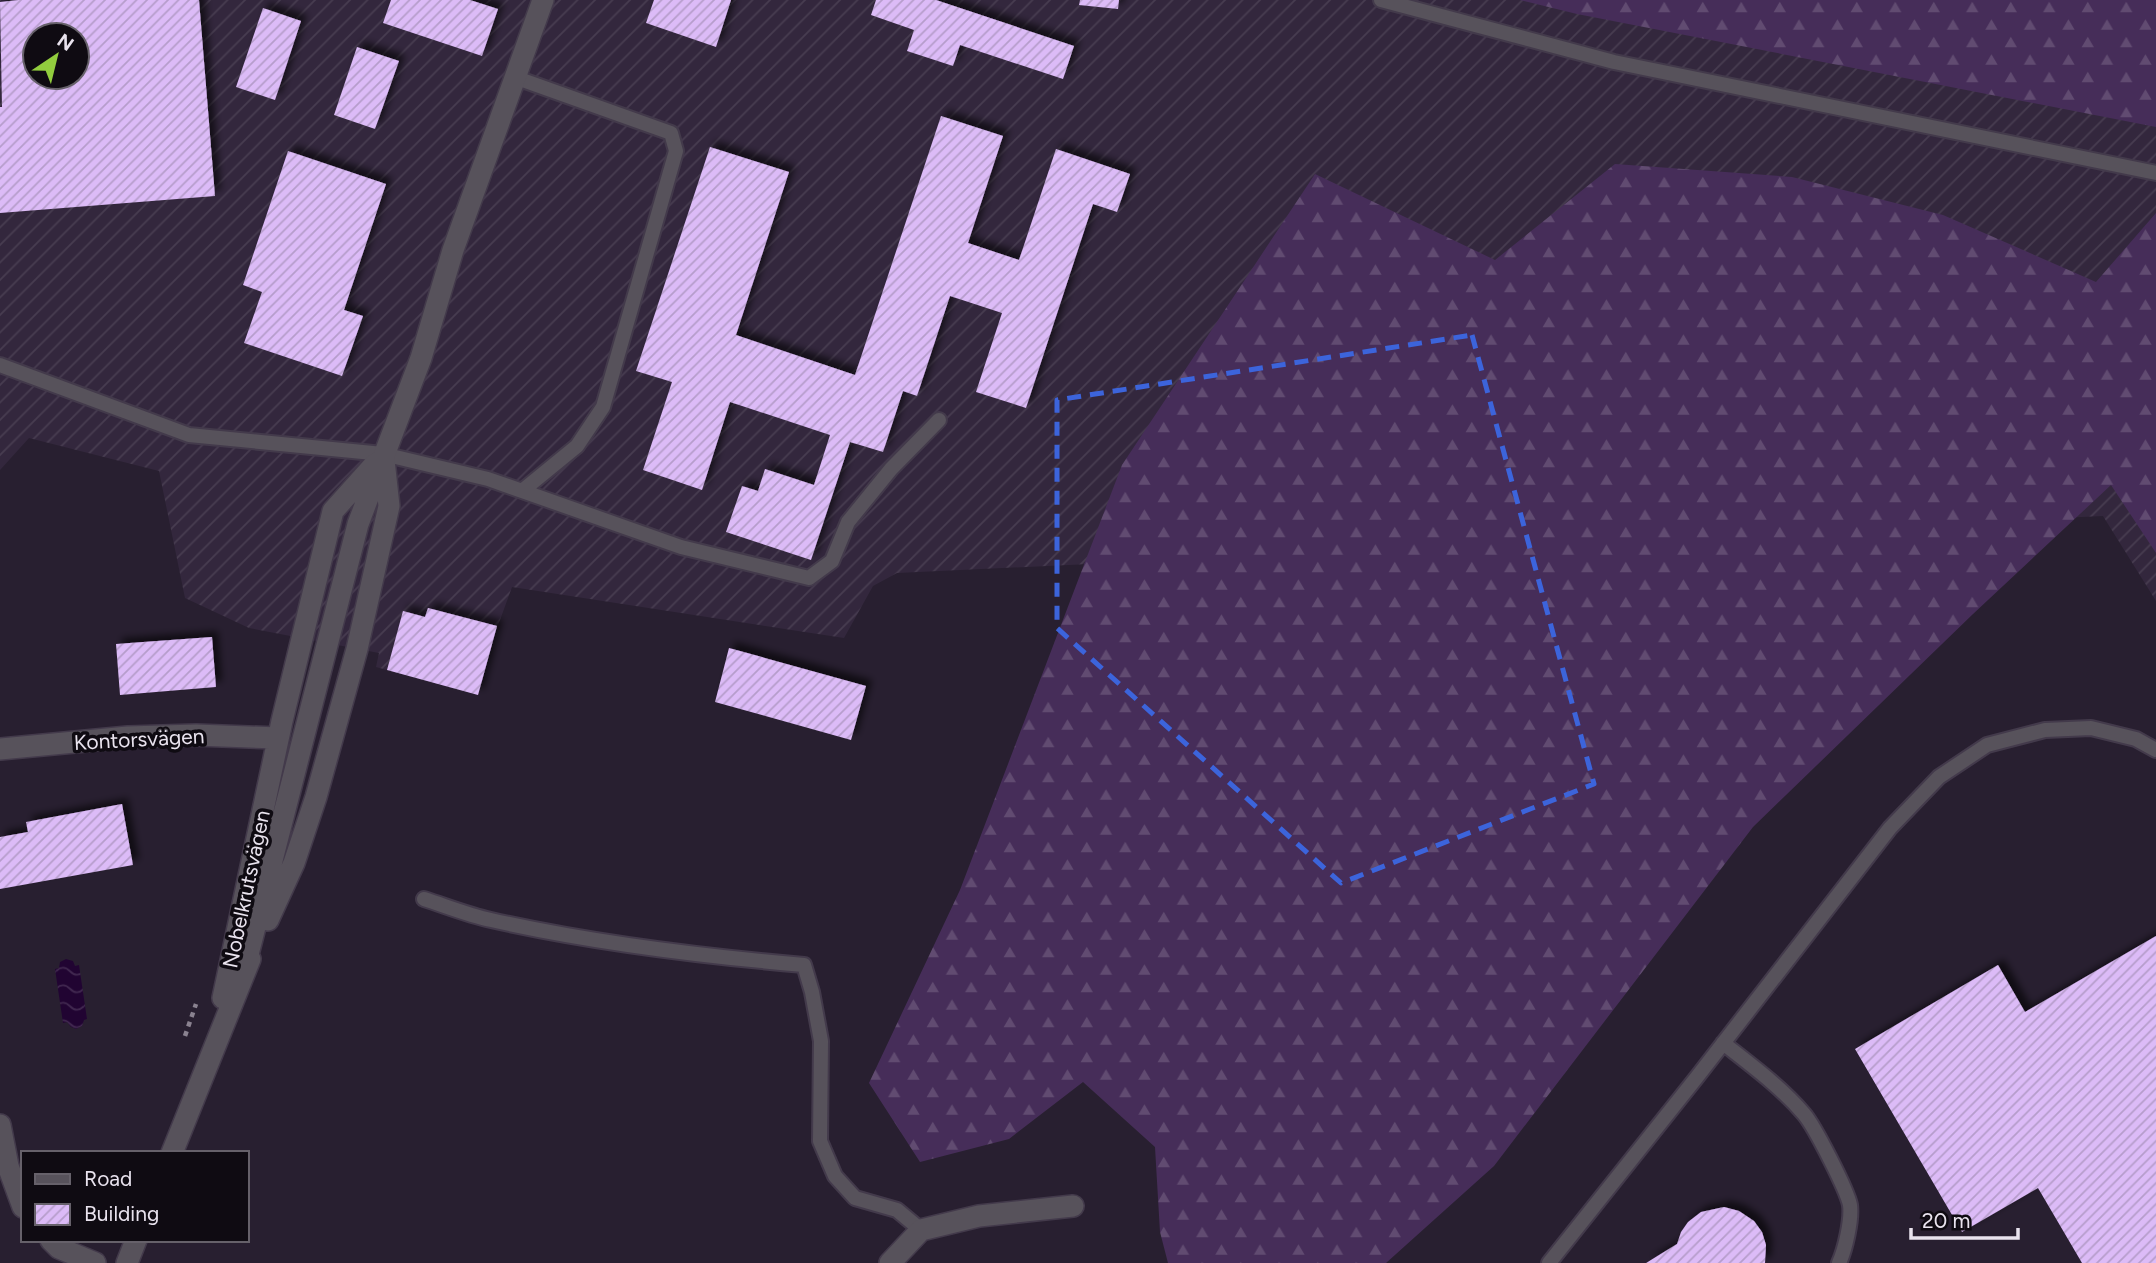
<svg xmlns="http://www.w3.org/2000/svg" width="2156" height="1263" font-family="Figtree,sans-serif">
	<defs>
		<pattern id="industrial-furrows" width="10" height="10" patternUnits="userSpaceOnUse" patternTransform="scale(1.75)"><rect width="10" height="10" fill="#33273d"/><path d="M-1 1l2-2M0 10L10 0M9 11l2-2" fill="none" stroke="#473c50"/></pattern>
		<pattern id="forest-firs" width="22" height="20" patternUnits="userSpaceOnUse" patternTransform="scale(1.75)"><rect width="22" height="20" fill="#462d59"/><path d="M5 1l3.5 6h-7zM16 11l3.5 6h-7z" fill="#614b71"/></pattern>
		<pattern id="water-waves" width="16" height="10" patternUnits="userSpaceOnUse" patternTransform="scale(1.75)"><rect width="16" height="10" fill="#210432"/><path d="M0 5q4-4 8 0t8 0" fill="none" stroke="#412850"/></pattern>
		<pattern id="building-hatch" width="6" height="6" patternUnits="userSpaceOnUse" patternTransform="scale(1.75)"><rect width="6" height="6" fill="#dcbbf7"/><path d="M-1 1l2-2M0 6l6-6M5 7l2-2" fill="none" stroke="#b69dcb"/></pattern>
		<filter id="shadow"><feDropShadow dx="6" dy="-6" stdDeviation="3.5" flood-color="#0009"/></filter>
	</defs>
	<rect width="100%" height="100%" fill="#281f30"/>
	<path fill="url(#industrial-furrows)" fill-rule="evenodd" d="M0 0H2156V601L2103 516 897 573 873 586 844 638 512 587 496 631 478 695 376 667 379 653 249 628 185 598 159 471 29 438 0 470ZM35 35H77V77H35Z"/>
	<path fill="url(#forest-firs)" d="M1520 0H2156V127L1577 14Z
		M1615 164 1792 177 1943 215 2096 282 2156 213V553L2111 485 1973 614 1753 827 1494 1166 1386 1263H1168L1160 1232 1155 1147 1083 1082 1009 1139 920 1162 869 1083 960 890 1122 465 1315 174 1495 260Z"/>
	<path fill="url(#water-waves)" d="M66 959 73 961 75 966 79 965 87 1019 84 1020 82 1026 76 1029 71 1027 67 1022 63 1023 55 969 59 968 60 962Z"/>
	<path fill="url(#building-hatch)" fill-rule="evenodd" filter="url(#shadow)" d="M19 0H199L215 196 0 213V107H2L0 2ZM35 35H77V77H35Z
		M391 0H470L498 9 482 56 383 23Z
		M654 0H731L716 47 646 23Z
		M876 0H936L1074 46 1063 79 960 45 953 66 907 51 914 30 871 15Z
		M1080 0H1119L1118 9 1079 5Z
		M263 8 301 21 275 100 236 87Z
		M357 47 399 61 375 129 334 115Z
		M941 116 1003 136 968 243 1019 260 1056 149 1130 174 1117 212 1093 204 1026 408 976 392 1002 313 950 296 917 396 903 391 883 452 850 442 811 560 726 532 742 486 758 491 765 469 814 485 830 435 730 402 702 490 643 470 672 382 636 371 710 147 789 172 736 335 855 375Z
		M288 151 386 184 344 310 363 316 342 376 244 343 262 292 243 285Z
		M428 608 497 626 478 695 387 670 403 611 425 617Z
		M212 637 216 687 120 695 116 644Z
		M729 648 866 686 851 740 715 702Z
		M122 804 133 865 0 889V837L28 832 26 822Z
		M2156 936V1263H2082L2038 1188 1962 1232 1855 1049 1998 965 2025 1012Z
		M1724 1207 1739 1211 1754 1221 1762 1232 1766 1245 1765 1263H1646L1677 1244 1681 1232 1688 1222 1701 1212Z"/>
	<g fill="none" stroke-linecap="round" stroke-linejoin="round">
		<defs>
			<path id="service" d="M1381 0 1614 62 2156 173
				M514 77 671 133 676 151 603 407 577 446 522 491
				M0 365 189 435 383 454 488 479 681 547 809 578 832 561 848 522 891 469 939 420
				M424 899C446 906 468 915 491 920 593 943 700 956 804 965L812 992 821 1041 820 1141 835 1176 855 1198 897 1210 921 1230
				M1723 1043C1751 1065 1781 1087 1804 1114 1815 1127 1847 1190 1850 1205 1852 1220 1845 1250 1839 1263
				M1549 1263 1697 1077 1890 828 1939 777 1987 745 2045 730 2091 728 2136 739 2156 750"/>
			<path id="minor" d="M0 749 128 737 196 735 278 738
				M268 920 294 863 316 797 357 649 389 506 384 460
				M244 970 358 524 421 358 453 250 543 0
				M223 998 282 721 333 511 375 464
				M0 1125 8 1166 23 1207
				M172 1153 250 959
				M51 1240 59 1248 95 1263
				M127 1263 136 1240
				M890 1263 921 1230 979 1216 1073 1206"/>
		</defs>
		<use href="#service" stroke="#433a4b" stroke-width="18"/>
		<use href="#minor" stroke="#433a4b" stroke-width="24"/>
		<path stroke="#8a8290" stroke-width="4.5" stroke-dasharray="5 5" stroke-linecap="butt" d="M185 1036 196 1004"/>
		<use href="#service" stroke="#57525b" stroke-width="14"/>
		<use href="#minor" stroke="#57525b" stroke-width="21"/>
	</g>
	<path fill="none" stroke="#3c64db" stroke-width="5" stroke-dasharray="14 9" stroke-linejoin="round" d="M1472 335 1594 784 1341 883 1057 628V400Z"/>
	<g text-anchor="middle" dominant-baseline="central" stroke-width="7" stroke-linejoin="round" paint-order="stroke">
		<g font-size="21" fill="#e9e3ee" stroke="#0f0b12">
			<text transform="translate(139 739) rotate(-3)">Kontorsvägen</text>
			<text transform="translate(246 889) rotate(-78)">Nobelkrutsvägen</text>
		</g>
	</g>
	<rect x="21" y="1151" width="228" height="91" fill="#0f0b12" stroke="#66616a" stroke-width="2"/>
	<rect x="35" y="1174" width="35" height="10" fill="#57525b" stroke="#66616a" stroke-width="2"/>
	<text x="84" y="1186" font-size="21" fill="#e9e3ee">Road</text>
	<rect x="35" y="1204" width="35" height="21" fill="url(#building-hatch)" stroke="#66616a" stroke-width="2"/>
	<text x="84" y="1221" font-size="21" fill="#e9e3ee">Building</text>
	<g transform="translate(56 56) rotate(35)"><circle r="33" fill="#0f0b12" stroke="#66616a" stroke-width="2"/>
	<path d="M0-5L12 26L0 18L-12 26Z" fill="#92cd3e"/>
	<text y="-10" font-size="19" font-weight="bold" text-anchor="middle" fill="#e9e3ee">N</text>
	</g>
	<path d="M1911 1228v10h107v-10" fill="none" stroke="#e9e3ee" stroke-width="3.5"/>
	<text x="1922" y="1228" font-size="21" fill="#e9e3ee" stroke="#0f0b12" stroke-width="5" paint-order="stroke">20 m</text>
</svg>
